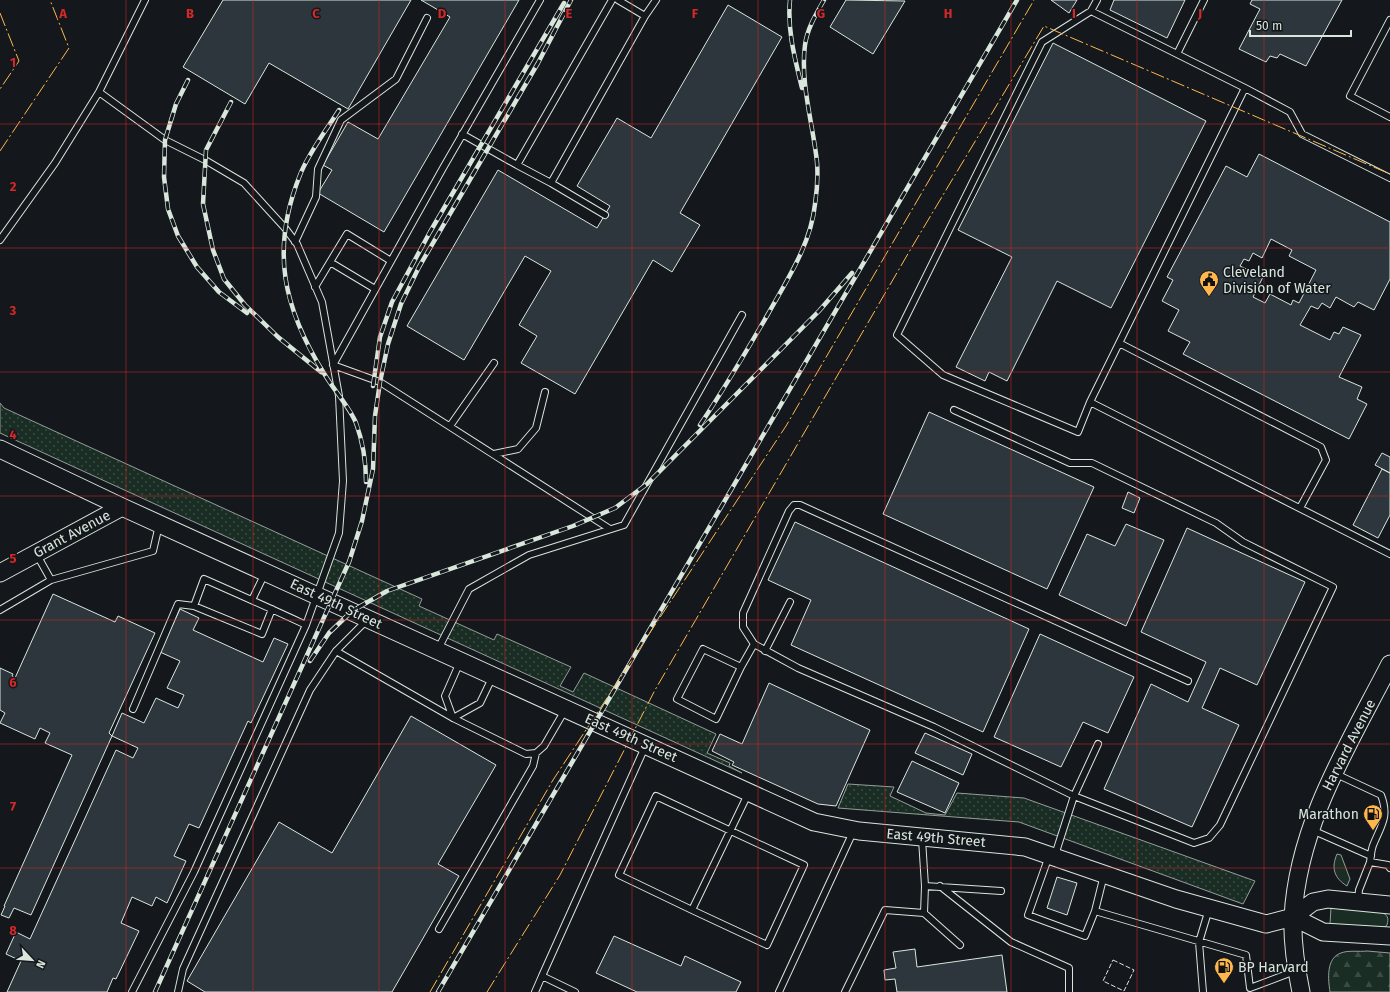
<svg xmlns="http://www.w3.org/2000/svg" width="1390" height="992" font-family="'Fira Sans',sans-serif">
	<defs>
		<pattern id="forest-firs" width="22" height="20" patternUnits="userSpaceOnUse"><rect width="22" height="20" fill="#1a2d24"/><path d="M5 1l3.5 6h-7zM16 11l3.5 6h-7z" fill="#3b4b43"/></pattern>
		<pattern id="park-dots" width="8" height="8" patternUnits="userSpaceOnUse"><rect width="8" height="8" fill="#1a2d24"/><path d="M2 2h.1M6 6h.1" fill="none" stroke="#3b4b43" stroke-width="1.8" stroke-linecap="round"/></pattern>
	</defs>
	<rect width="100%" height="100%" fill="#14181c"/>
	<path fill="#1a2d24" stroke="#939e99" d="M1337 854 1341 855 1350 879 1347 886C1334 878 1331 868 1337 854Z
		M1331 908 1381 912C1388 915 1389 918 1387 925L1382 929 1330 924Z"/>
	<path fill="url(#forest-firs)" stroke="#939e99" d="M1367 951 1390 953V992H1330C1328 979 1326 958 1341 953 1348 950 1359 952 1367 951Z"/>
	<path fill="url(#park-dots)" stroke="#939e99" d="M0 403 4 408 422 599 419 606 494 640 497 634 571 667 560 686 573 692 584 673 716 734 707 753 730 763 729 766 742 773 0 433Z
		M848 784 894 787 890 796 926 813 945 815 957 793 1024 798 1255 881 1243 904 1019 822 838 808Z"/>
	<path fill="#2c363c" stroke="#d8e6dc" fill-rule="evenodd" d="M223 0H411L348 109 269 63 245 104 183 67Z
		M421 0H519L384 232 318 193 332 170 323 165 348 122 378 139 450 17Z
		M846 0 905 1 873 54 830 27Z
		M1051 0H1077L1069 13Z
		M1114 0H1185L1167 38 1110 10Z
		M1252 0H1342L1306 66 1280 54 1277 58 1270 56 1266 62 1239 49 1260 9 1250 4Z
		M728 5 782 37 680 213 700 225 672 272 653 260 575 394 521 363 537 336 519 325 551 271 525 256 464 360 407 326 498 170 597 228 610 206 577 186 617 118 651 138Z
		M1053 43 1206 121 1111 308 1057 281 1007 381 989 372 985 381 956 367 1012 257 958 230Z
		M1259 154 1390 222V279L1374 310 1358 302 1354 307 1336 297 1330 308 1322 303 1318 309 1311 306 1300 325 1330 340 1334 332 1339 334 1343 327 1361 335 1339 377 1362 387 1357 399 1367 404 1349 439 1183 354 1190 342 1168 331 1179 310 1162 301 1173 280 1167 277 1226 166 1247 177ZM1271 239 1292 250 1289 256 1316 270 1299 303 1293 300 1291 305 1270 294 1265 303 1253 297 1263 277 1240 266 1244 259 1249 261 1253 253 1262 258Z
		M929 412 1094 487 1047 589 883 514Z
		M1382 453 1390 457V473L1375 465Z
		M1382 469 1390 473V515L1378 538 1353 525Z
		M1128 492 1140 498 1134 513 1122 508Z
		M795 522 1029 629 983 732 791 645 811 600 768 580Z
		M1126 524 1164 540 1126 626 1059 595 1087 534 1115 546Z
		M1187 528 1305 582 1257 685 1220 668 1202 708 1239 725 1192 827 1104 789 1151 684 1188 702 1206 662 1141 632Z
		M53 594 115 622 118 616 155 633 109 733 112 736 31 915 14 908 9 918 1 915 5 906H4L72 755 45 743 50 733 40 728 35 739 0 723 5 713 0 710V668L13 674 12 676 15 678Z
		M180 609 199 618 193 630 263 662 274 638 288 644 251 723 248 721 199 828 189 824 174 856 186 861 167 903 156 897 152 906 132 897 121 923 139 931 116 979 113 978 107 992H7L21 961 6 954 16 932 30 939 116 750 133 758 138 748 112 736 122 713 144 723 156 698 178 708 184 695 167 688 180 661 160 652Z
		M1040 634 1134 677 1108 733 1083 722 1061 767 994 737Z
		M769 683 870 730 836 806 818 804 732 765 734 762 712 751 720 734 742 744Z
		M411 716 496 765 438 864 459 876 392 992H205L187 981 279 822 332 853Z
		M925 733 972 754 963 775 915 753Z
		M912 761 959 783 945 813 897 792Z
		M1057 877 1077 883 1067 915 1047 908Z
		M614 936 681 966 685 956 741 982 736 992H637L596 973Z
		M915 949 917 967 1002 955 1007 992H897L895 979 885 980 884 970 896 968 893 952Z"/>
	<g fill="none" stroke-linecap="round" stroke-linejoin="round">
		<defs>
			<path id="lane" d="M540 0 443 168 333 365 380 382 610 529
				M612 0 517 165 551 183 645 16 618 0
				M1091 11 1097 0
				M645 16 656 0
				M1390 20 1350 96 1390 117
				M1177 54 1204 0
				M99 92 165 140 205 160 244 183 285 228 297 244 322 302 339 396 343 481 339 533 306 625 194 872 132 992
				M462 134 517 165
				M1390 178 1302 134 1290 112 1245 88 1090 402 1390 554
				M551 183 605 215
				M0 240 55 163 99 92 145 0
				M295 242 316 197 318 169 341 120 396 79 427 18
				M330 262 347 234 391 261
				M315 287 330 262 375 289
				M1119 343 1321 447 1326 460 1300 508
				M1090 402 1078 432 943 375 897 335 1042 42 1091 11 1245 88
				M954 410 1070 463H1092L1216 523 1243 542 1333 587 1220 825 1209 838 1194 843 1074 796 934 727 798 668 754 644 743 627V613L789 511 794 505H800L1188 681
				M450 426 494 363
				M494 454 518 449 536 428 545 392
				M37 555 51 580 153 551 159 525
				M252 600 265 573
				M272 609 262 634 194 606 204 579C238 594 272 609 306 625
				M0 610 51 580
				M438 649 469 589 529 555 624 525 742 315
				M336 651 453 718 526 754 536 753 544 746 565 710
				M765 651 790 602
				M741 667 703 649 677 699 716 719 741 667 754 644
				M133 709 178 604 194 606
				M453 718 445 696 460 662
				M453 718 480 703 493 676
				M1336 774 1381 795C1389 816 1382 824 1374 843 1371 849 1371 856 1370 862L1388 865 1390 868
				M1312 830 1371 856
				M922 839 925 886 1001 891
				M1055 855 1074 796 1098 744
				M1049 856 1028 915 1085 936 1095 911
				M1104 875 1095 911 1246 955 1250 988 1295 971
				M940 886 1011 942 1069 968V992
				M1358 900 1359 890 1370 862
				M692 910 619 875 656 796 804 865 767 945 692 910 748 794
				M924 913 960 945
				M439 929 533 766 536 753
				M178 992 183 969 310 690 336 651 367 620
				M535 992 542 976
				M575 992 542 976 645 747
				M779 992 853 832
				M845 992 885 910 924 913 925 886
				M1203 992 1199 942 1209 909"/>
			<path id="secondary" d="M0 449 122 507 814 822 859 831 1025 847 1176 899 1266 924 1293 917 1313 902 1328 899 1390 905
				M0 573 122 507
				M1293 917 1323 932 1390 936
				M1301 992C1296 968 1292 941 1293 917 1298 824 1349 744 1390 664"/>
		</defs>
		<use href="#lane" stroke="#d8e6dc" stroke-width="8"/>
		<use href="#secondary" stroke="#d8e6dc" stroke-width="19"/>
		<use href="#lane" stroke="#14181c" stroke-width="6"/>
		<use href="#secondary" stroke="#14181c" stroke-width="17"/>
		<defs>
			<path id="rail" d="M790 0C787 30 795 59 802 88
				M188 80 176 104 165 140 164 177 168 209 178 236 197 267 219 292 247 313
				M231 102 206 150 203 204 213 250 224 279 245 305 278 337 321 372
				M339 110C327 129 308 154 300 175 270 250 283 308 325 375 334 390 350 408 356 423 363 442 366 463 366 482
				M373 386 380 337 392 302 430 232 564 3
				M700 425C724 389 746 352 768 314 787 280 811 244 815 204 817 191 818 175 817 162 813 124 800 83 805 45 807 29 816 14 824 0
				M310 661 329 633 352 611 387 591 573 526 615 508 647 484 819 311 852 273
				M155 992 349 562 362 521 373 469 375 416 380 382 388 344 401 304 419 267 538 63 571 0
				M438 992 1017 0"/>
		</defs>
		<use href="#rail" stroke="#d8e6dc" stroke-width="4.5"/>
		<use href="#rail" stroke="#14181c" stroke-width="3" stroke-dasharray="9" stroke-linecap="butt"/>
		<path stroke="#d8e6dc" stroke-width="1" stroke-dasharray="5 2" stroke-linecap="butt" d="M1113 960 1134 970 1124 991 1103 981Z"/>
		<path stroke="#ffb74d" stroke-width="1" stroke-dasharray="14 3 2 3" stroke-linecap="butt" d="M0 13 19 61 0 89
			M0 151 69 48 50 0
			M430 992 553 780 786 426 1034 0
			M487 992 560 875 655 690 909 252 1044 26 1390 174"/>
	</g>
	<path fill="none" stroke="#d62828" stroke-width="1" stroke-opacity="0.55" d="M126 0V992M253 0V992M379 0V992M505 0V992M632 0V992M758 0V992M885 0V992M1011 0V992M1137 0V992M1264 0V992M0 124H1390M0 248H1390M0 372H1390M0 496H1390M0 620H1390M0 744H1390M0 868H1390"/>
	<defs>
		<symbol id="civic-pin" viewBox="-11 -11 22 30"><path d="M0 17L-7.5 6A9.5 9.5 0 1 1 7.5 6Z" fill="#ffb74d" stroke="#14181c"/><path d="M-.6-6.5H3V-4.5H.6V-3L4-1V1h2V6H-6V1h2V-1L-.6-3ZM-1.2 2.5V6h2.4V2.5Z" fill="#111"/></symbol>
		<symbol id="fuel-pin" viewBox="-11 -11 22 30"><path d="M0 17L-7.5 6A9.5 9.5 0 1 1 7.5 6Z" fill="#ffb74d" stroke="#14181c"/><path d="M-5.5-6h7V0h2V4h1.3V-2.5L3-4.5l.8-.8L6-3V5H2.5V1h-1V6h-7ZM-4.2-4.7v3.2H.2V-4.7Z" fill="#111"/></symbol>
	</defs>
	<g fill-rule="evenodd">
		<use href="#civic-pin" x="1198" y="269" width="22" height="30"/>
		<use href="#fuel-pin" x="1362" y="803" width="22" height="30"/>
		<use href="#fuel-pin" x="1213" y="956" width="22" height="30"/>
	</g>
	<g text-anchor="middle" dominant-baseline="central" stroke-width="3" stroke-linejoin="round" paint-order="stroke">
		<g font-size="14" fill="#d8e6dc" stroke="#14181c" text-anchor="start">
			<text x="1223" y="272">Cleveland<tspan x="1223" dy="16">Division of Water</tspan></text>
			<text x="1359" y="814" text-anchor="end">Marathon</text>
			<text x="1238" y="967">BP Harvard</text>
		</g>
		<g font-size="14" fill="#d8e6dc" stroke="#14181c">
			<text transform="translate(72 534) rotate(-28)">Grant Avenue</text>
			<text transform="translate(336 604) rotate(25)">East 49th Street</text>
			<text transform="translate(631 738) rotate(24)">East 49th Street</text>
			<text transform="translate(1349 745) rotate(-63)">Harvard Avenue</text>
			<text transform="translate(936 838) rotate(5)">East 49th Street</text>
		</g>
	</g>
	<g font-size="13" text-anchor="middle" font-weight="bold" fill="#d62828" stroke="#14181c" stroke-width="3" stroke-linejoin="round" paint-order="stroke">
		<text x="63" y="18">A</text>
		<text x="190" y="18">B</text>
		<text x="316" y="18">C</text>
		<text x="442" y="18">D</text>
		<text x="569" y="18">E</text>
		<text x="695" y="18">F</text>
		<text x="821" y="18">G</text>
		<text x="948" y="18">H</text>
		<text x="1074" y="18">I</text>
		<text x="1200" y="18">J</text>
		<text x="13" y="67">1</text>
		<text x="13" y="191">2</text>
		<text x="13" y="315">3</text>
		<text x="13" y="439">4</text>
		<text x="13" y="563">5</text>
		<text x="13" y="687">6</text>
		<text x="13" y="811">7</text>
		<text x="13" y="935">8</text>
	</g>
	<g transform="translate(32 960) rotate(116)" stroke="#14181c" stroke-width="3" paint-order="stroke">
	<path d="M0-3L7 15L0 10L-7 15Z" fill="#d8e6dc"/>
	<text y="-6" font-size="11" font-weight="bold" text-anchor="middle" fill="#d8e6dc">N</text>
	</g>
	<path d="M1250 30v6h101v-6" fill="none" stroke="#d8e6dc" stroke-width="2"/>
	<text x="1256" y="30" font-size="12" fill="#d8e6dc" stroke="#14181c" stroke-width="3" paint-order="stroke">50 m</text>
</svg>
